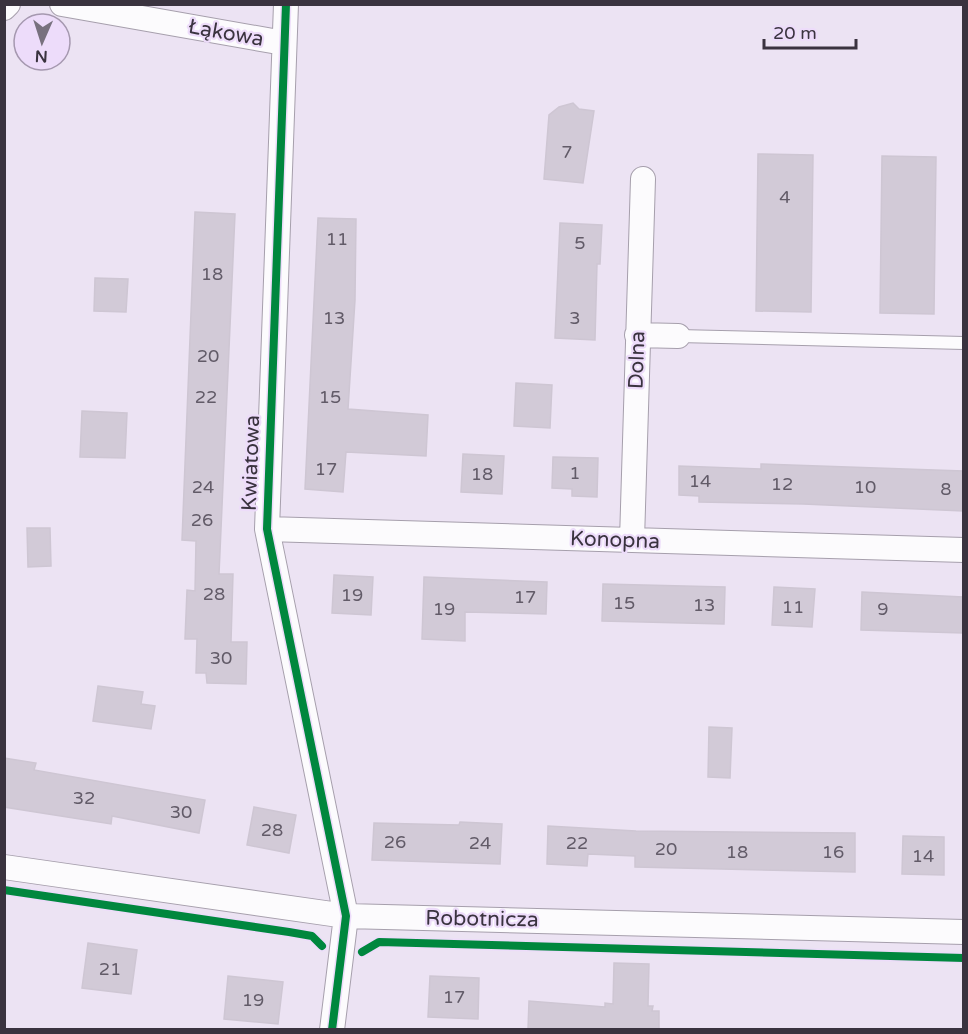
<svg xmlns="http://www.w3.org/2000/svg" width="968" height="1034" font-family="'Varela Round',sans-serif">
	<rect width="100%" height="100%" fill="#ece3f3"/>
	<path fill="#d2cad7" stroke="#cec6d3" stroke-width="1.5" d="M573 103 579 109 594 111 583 183 544 179 549 115 559 107Z
		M758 154 813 155 811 312 756 311Z
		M882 156 936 157 934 314 880 313Z
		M195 212 235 214 219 574H233L231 642H247L246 684 207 683 206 673H196L197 639H185L187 590 195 591 196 541 182 540Z
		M318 218 356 219 355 300 348 409 428 415 426 456 346 452 343 492 305 489Z
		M560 223 602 225 600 264H597L595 340 555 338Z
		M95 278 128 279 126 312 94 311Z
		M516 383 552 385 550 428 514 426Z
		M82 411 127 413 125 458 80 457Z
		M463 454 504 456 502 494 461 492Z
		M553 457 598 458 597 497 572 496V489L552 488Z
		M761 464 963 471V511L803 504 699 502V496L679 495V466L761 469Z
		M27 528H50L51 566 28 567Z
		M334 575 373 577 371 615 332 613Z
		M424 577 547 582 546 614 465 612V641L422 639Z
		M603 584 725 587 724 624 602 621Z
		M774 587 815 589 812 627 772 625Z
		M862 592 963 597V633L861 630Z
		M98 686 143 692 141 704 155 706 151 729 93 721Z
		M709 727 732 728 730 778 708 777Z
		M4 758 36 763 34 770 205 800 199 833 112 816 111 824 4 807Z
		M254 807 296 815 289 853 247 845Z
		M460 822 502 824 500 864 372 860 374 823 459 825Z
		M548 826 636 831 855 833V872L635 867V856L588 854 587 866 547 864Z
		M903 836 944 837V875L902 874Z
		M88 943 137 950 131 994 82 988Z
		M614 963 649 964 648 1006H653L652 1011H659V1029H528L529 1001 605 1007V1003L613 1004Z
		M228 976 283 982 278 1024 224 1019Z
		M430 976 479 978 478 1019 428 1017Z"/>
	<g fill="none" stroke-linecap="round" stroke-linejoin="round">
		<defs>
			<path id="lane" d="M678 336 964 343"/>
			<path id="street" d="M62 4 284 43
				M286 4 267 529 346 916 332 1030
				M4 8 8 4
				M637 335 678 336
				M267 529 964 550
				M632 540 643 179
				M4 867 346 916 964 932"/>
		</defs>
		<use href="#lane" stroke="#a69fac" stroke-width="14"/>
		<use href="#street" stroke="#a69fac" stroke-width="26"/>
		<use href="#lane" stroke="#fcfbfd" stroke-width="12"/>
		<use href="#street" stroke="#fcfbfd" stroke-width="24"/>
		<defs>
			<path id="cycleway" d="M286 4 267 529 346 916 332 1030
				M4 890 289 932 312 936 322 946
				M362 952 379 942 964 958"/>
		</defs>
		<use href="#cycleway" stroke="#eddcfa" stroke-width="11"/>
		<use href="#cycleway" stroke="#00873e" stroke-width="8"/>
	</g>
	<g text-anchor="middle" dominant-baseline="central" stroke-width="4.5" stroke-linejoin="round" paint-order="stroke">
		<g font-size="18" fill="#625b68">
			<text x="567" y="152">7</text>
			<text x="785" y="197">4</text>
			<text x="337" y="239">11</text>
			<text x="580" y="243">5</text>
			<text x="212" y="274">18</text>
			<text x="334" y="318">13</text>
			<text x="575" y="318">3</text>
			<text x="208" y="356">20</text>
			<text x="206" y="397">22</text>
			<text x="330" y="397">15</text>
			<text x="326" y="469">17</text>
			<text x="575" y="473">1</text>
			<text x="482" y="474">18</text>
			<text x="700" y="481">14</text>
			<text x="782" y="484">12</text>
			<text x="203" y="487">24</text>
			<text x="865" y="487">10</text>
			<text x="946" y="489">8</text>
			<text x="202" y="520">26</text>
			<text x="214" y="594">28</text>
			<text x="352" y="595">19</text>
			<text x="525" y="597">17</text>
			<text x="624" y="603">15</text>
			<text x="704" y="605">13</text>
			<text x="793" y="607">11</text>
			<text x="444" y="609">19</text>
			<text x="883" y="609">9</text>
			<text x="221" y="658">30</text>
			<text x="84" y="798">32</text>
			<text x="181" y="812">30</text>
			<text x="272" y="830">28</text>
			<text x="395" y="842">26</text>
			<text x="480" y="843">24</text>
			<text x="577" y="843">22</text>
			<text x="666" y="849">20</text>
			<text x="737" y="852">18</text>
			<text x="833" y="852">16</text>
			<text x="923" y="856">14</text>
			<text x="110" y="969">21</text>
			<text x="454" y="997">17</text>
			<text x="253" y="1000">19</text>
		</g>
		<g font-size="21" fill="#3a333f" stroke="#eddcfa">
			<text transform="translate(226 33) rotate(10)">Łąkowa</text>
			<text transform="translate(637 360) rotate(-88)">Dolna</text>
			<text transform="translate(251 463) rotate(-88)">Kwiatowa</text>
			<text transform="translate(615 540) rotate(2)">Konopna</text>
			<text transform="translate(482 919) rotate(1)">Robotnicza</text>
		</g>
	</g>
	<rect width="968" height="1034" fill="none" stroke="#3a333f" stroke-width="12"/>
	<g transform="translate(42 42) rotate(183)"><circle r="28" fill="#eddcfa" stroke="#a598af" stroke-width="1.5"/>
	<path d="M0-4.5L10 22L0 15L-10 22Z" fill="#78717e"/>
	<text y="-9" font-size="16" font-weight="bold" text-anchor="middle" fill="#3a333f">N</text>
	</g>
	<path d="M764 39v9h92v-9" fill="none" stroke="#3a333f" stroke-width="3"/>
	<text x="773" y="39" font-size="18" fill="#3a333f" stroke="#eddcfa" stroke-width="4.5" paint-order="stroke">20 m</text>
</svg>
